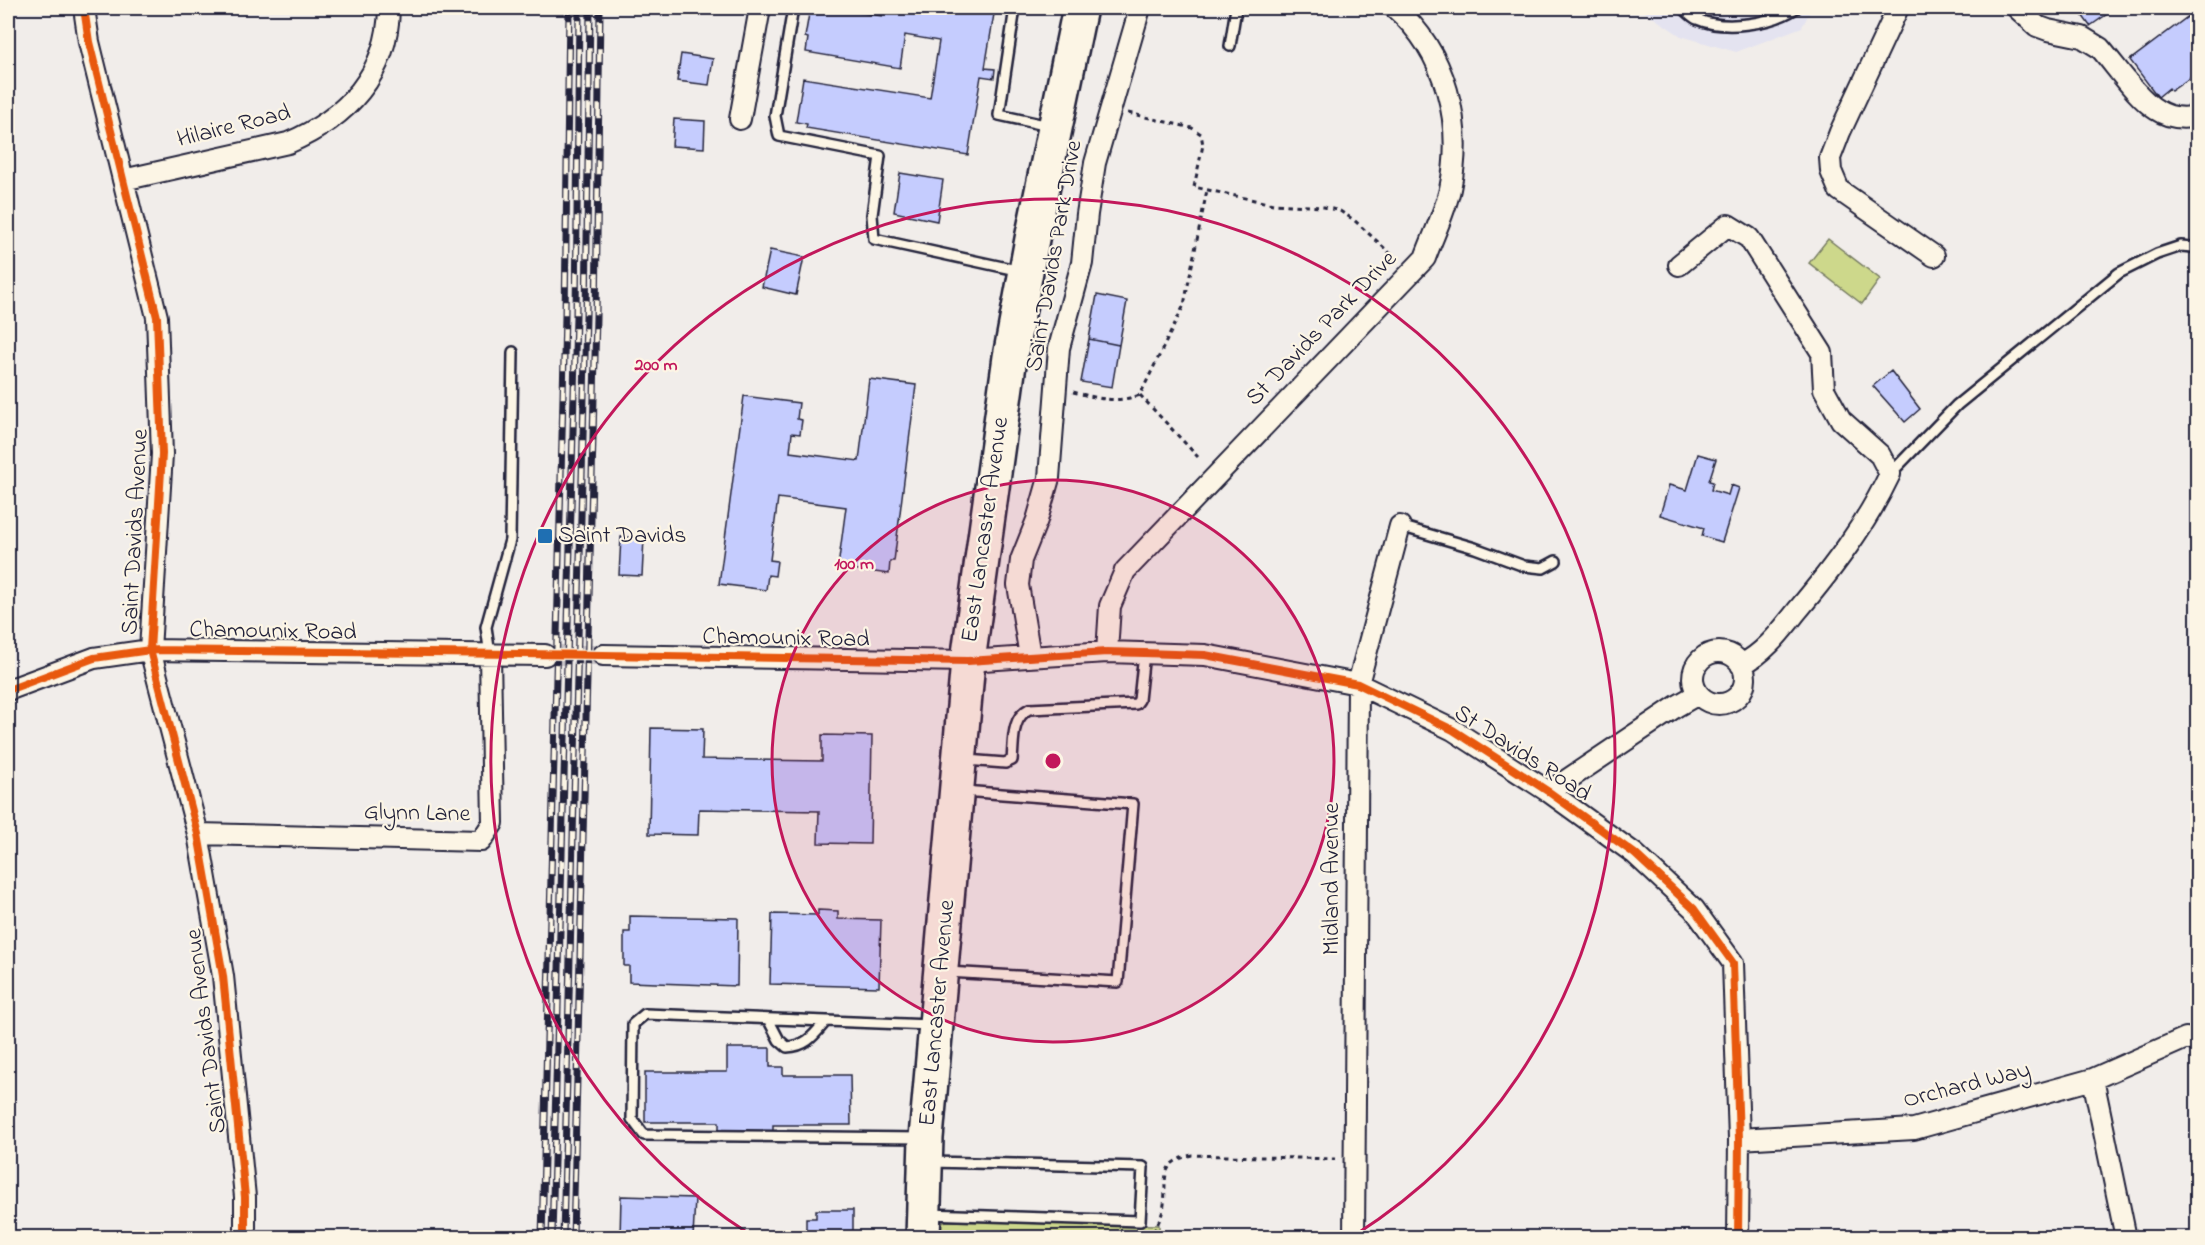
<svg xmlns="http://www.w3.org/2000/svg" width="2205" height="1245" font-family="'Indie Flower',sans-serif">
	<rect width="100%" height="100%" fill="#f1edea"/>
	<filter id="ink" filterUnits="userSpaceOnUse"><feTurbulence type="fractalNoise" baseFrequency=".0167" numOctaves="2"/><feDisplacementMap in="SourceGraphic" scale="12" xChannelSelector="R" yChannelSelector="G"/><feConvolveMatrix kernelMatrix="1 2 1 2 8 2 1 2 1" color-interpolation-filters="sRGB"/></filter>
	<g filter="url(#ink)">
		<path fill="#e4e3f0" d="M1639 8H1812L1802 27 1736 52 1681 36Z"/>
		<path fill="#cdd88b" stroke="#787d63" stroke-width="1.5" d="M1828 239 1880 279 1862 304 1809 263Z
			M946 1221 1159 1225V1238H923V1233Z"/>
		<path fill="#c5ccfe" stroke="#22223b" stroke-width="1.5" d="M810 8H829L882 16 884 8H995L985 68 995 69 994 78 981 76 968 155 806 128 807 124 796 122 803 78 930 98 939 41 905 35 900 68 806 52 808 38 805 37Z
			M2077 8H2116L2090 26Z
			M2198 9V72L2171 91 2169 88 2158 97 2130 60Z
			M681 54 713 59 709 85 677 81Z
			M674 119 705 121 704 148 672 146Z
			M900 173 943 180 937 221 894 212Z
			M770 250 804 257 796 295 762 287Z
			M1097 295 1127 301 1119 345 1089 339Z
			M1089 339 1119 345 1112 387 1081 382Z
			M1891 371 1920 409 1905 422 1873 386Z
			M869 379 916 385 894 561H890L889 574 838 567 846 507 778 498 770 560 777 561 775 576 768 575 766 590 719 584 744 396 799 403 797 419 802 420 800 434 792 433 790 452 859 461Z
			M1698 454 1716 459 1709 481 1713 482 1711 490 1728 495 1731 485 1739 488 1722 542 1702 536 1704 528 1660 515 1669 485 1687 490Z
			M621 537 644 538 642 576 619 575Z
			M651 728 703 729 702 759 822 761V735L872 736 870 844 818 843 819 811 699 809 698 835 649 834Z
			M818 910 838 911V919L881 920 879 987 770 984 772 914 818 915Z
			M630 916 738 918 737 986 629 982V966H624V932H630Z
			M727 1048H770V1067H783V1075H850L851 1125H773V1131H719V1122H645V1072H727Z
			M621 1196 695 1198 693 1238H620Z
			M816 1210H853V1236L806 1235V1218H816Z"/>
		<g fill="none" stroke-linecap="round" stroke-linejoin="round">
			<path stroke="#c8c4c7" stroke-width="20" stroke-dasharray="20 10" stroke-linecap="butt" d="M545 655H603"/>
			<defs>
				<path id="service" d="M793 8 775 116 779 136 880 156 872 215 874 239 1021 271
					M1015 8 999 115 1049 126
					M1683 8C1687 11 1692 17 1697 19 1724 31 1772 24 1796 8
					M1230 46 1236 8
					M1890 474 1957 405 2119 273 2157 254 2181 246 2192 247 2198 250
					M1400 526 1475 548 1524 566 1543 568 1556 561
					M490 655 486 627 510 540 513 352
					M966 760 1005 763 1012 760C1014 742 1011 718 1029 709L1136 704 1139 700 1144 653
					M947 972 1118 982 1133 804 963 791
					M768 1019 779 1040 787 1047C807 1046 814 1035 826 1021
					M922 1138 644 1135 632 1119 633 1024 645 1014 931 1025
					M928 1214 1140 1221 1143 1167 931 1162"/>
				<path id="minor" d="M84 8 89 42 157 317 162 454 150 650 198 834 223 976 245 1197V1238
					M1898 8 1840 132 1830 158 1831 171 1839 190 1934 256
					M2017 8 2037 26 2048 30 2082 37 2100 48C2115 65 2138 99 2157 110 2169 118 2184 119 2198 116
					M740 119 760 8
					M123 180 288 143C347 118 388 74 389 8
					M1679 265 1728 225 1749 238 1822 353 1824 389 1841 420 1880 455 1890 474C1866 525 1833 568 1797 611 1781 631 1765 653 1741 665
					M1693 678a26 26 0 1 1 52 0a26 26 0 1 1-52 0Z
					M1107 652 1110 606 1125 571 1425 258C1433 236 1445 212 1450 189 1464 123 1446 52 1395 8
					M603 655 968 661 1107 652 1205 655 1358 684 1453 730 1549 792 1635 854 1694 909 1733 963 1739 1139 1738 1238
					M1030 656 1018 585 1021 560 1037 520 1049 478 1059 348 1082 263 1087 214 1095 163 1140 8
					M8 690 94 658 150 650 545 655
					M1549 792 1677 706 1698 694
					M198 834 481 841 493 823 490 655
					M2093 1079 2126 1238
					M1739 1139 1914 1129 2093 1079 2186 1038 2198 1041
					M1354 1238 1358 684 1400 526"/>
				<path id="trunk" d="M923 1238 926 1138 968 661 1010 357 1032 239 1080 8"/>
			</defs>
			<use href="#service" stroke="#22223b" stroke-width="14"/>
			<use href="#minor" stroke="#22223b" stroke-width="24"/>
			<use href="#trunk" stroke="#22223b" stroke-width="38"/>
			<path stroke="#22223b" stroke-width="3" stroke-dasharray="4.5 4.5" stroke-linecap="butt" d="M1128 113 1192 128 1201 134 1203 145 1194 187 1273 204 1324 207 1340 211 1354 220 1392 255
				M1073 392C1098 398 1114 404 1140 395L1184 305 1207 190
				M1140 395 1198 457
				M1147 1238C1153 1234 1155 1229 1158 1223 1160 1219 1162 1214 1163 1210 1169 1182 1155 1163 1192 1155L1335 1159"/>
			<use href="#service" stroke="#fcf5e5" stroke-width="9"/>
			<use href="#minor" stroke="#fcf5e5" stroke-width="20"/>
			<use href="#trunk" stroke="#fcf5e5" stroke-width="33"/>
			<defs>
				<path id="rail" d="M542 1238 565 316 569 8
					M552 1238 576 316 579 8
					M563 1238 586 317 590 8
					M573 1238 596 317 600 8"/>
			</defs>
			<use href="#rail" stroke="#22223b" stroke-width="7"/>
			<use href="#rail" stroke="#fcf5e5" stroke-width="4.5" stroke-dasharray="14" stroke-linecap="butt"/>
			<defs>
				<path id="cycleway" d="M84 8 89 42 157 317 162 454 150 650 198 834 223 976 245 1197V1238
					M8 690 94 658 150 650 603 655 968 661 1107 652 1144 653 1205 655 1358 684 1453 730 1549 792 1635 854 1694 909 1733 963 1739 1139 1738 1238"/>
			</defs>
			<use href="#cycleway" stroke="#fcf5e5" stroke-width="11"/>
			<use href="#cycleway" stroke="#e8590c" stroke-width="8"/>
		</g>
	</g>
	<circle cx="1053" cy="761" r="281" fill="#c2185b" fill-opacity=".12"/>
	<g fill="none" stroke="#c2185b" stroke-width="3">
		<circle cx="1053" cy="761" r="281"/>
		<path d="M751 1235A562 562 0 1 1 1355 1235"/>
	</g>
	<rect fill="#1f6fb2" stroke="#fcf5e5" stroke-width="2" x="537" y="528" width="16" height="16" rx="3"/>
	<g text-anchor="middle" dominant-baseline="central" stroke-width="4.5" stroke-linejoin="round" paint-order="stroke">
		<g font-size="24" fill="#22223b" stroke="#fcf5e5">
			<text transform="translate(234 127) rotate(-14)">Hilaire Road</text>
			<text transform="translate(1055 256) rotate(-80)">Saint Davids Park Drive</text>
			<text transform="translate(1322 329) rotate(-46)">St Davids Park Drive</text>
			<text transform="translate(986 530) rotate(-82)">East Lancaster Avenue</text>
			<text transform="translate(136 532) rotate(-87)">Saint Davids Avenue</text>
			<text transform="translate(273 632) rotate(1)">Chamounix Road</text>
			<text transform="translate(786 639) rotate(1)">Chamounix Road</text>
			<text transform="translate(1522 754) rotate(33)">St Davids Road</text>
			<text transform="translate(417 814) rotate(1)">Glynn Lane</text>
			<text transform="translate(1332 879) rotate(-90)">Midland Avenue</text>
			<text transform="translate(938 1013) rotate(-85)">East Lancaster Avenue</text>
			<text transform="translate(207 1031) rotate(-97)">Saint Davids Avenue</text>
			<text transform="translate(1967 1086) rotate(-14)">Orchard Way</text>
		</g>
		<g font-size="24" fill="#22223b" stroke="#fcf5e5" text-anchor="start">
			<text x="558" y="536">Saint Davids</text>
		</g>
	</g>
	<circle cx="1053" cy="761" r="9" fill="#c2185b" stroke="#fcf5e5" stroke-width="3"/>
	<g font-size="18" text-anchor="middle" font-weight="bold" fill="#c2185b" stroke="#fcf5e5" stroke-width="4.5" stroke-linejoin="round" paint-order="stroke">
		<text x="656" y="370">200 m</text>
		<text x="854" y="569">100 m</text>
	</g>
	<rect width="2205" height="1245" fill="none" stroke="#fcf5e5" stroke-width="30"/>
	<rect x="15" y="15" width="2175" height="1215" fill="none" stroke="#22223b" stroke-width="2" filter="url(#ink)"/>
</svg>
